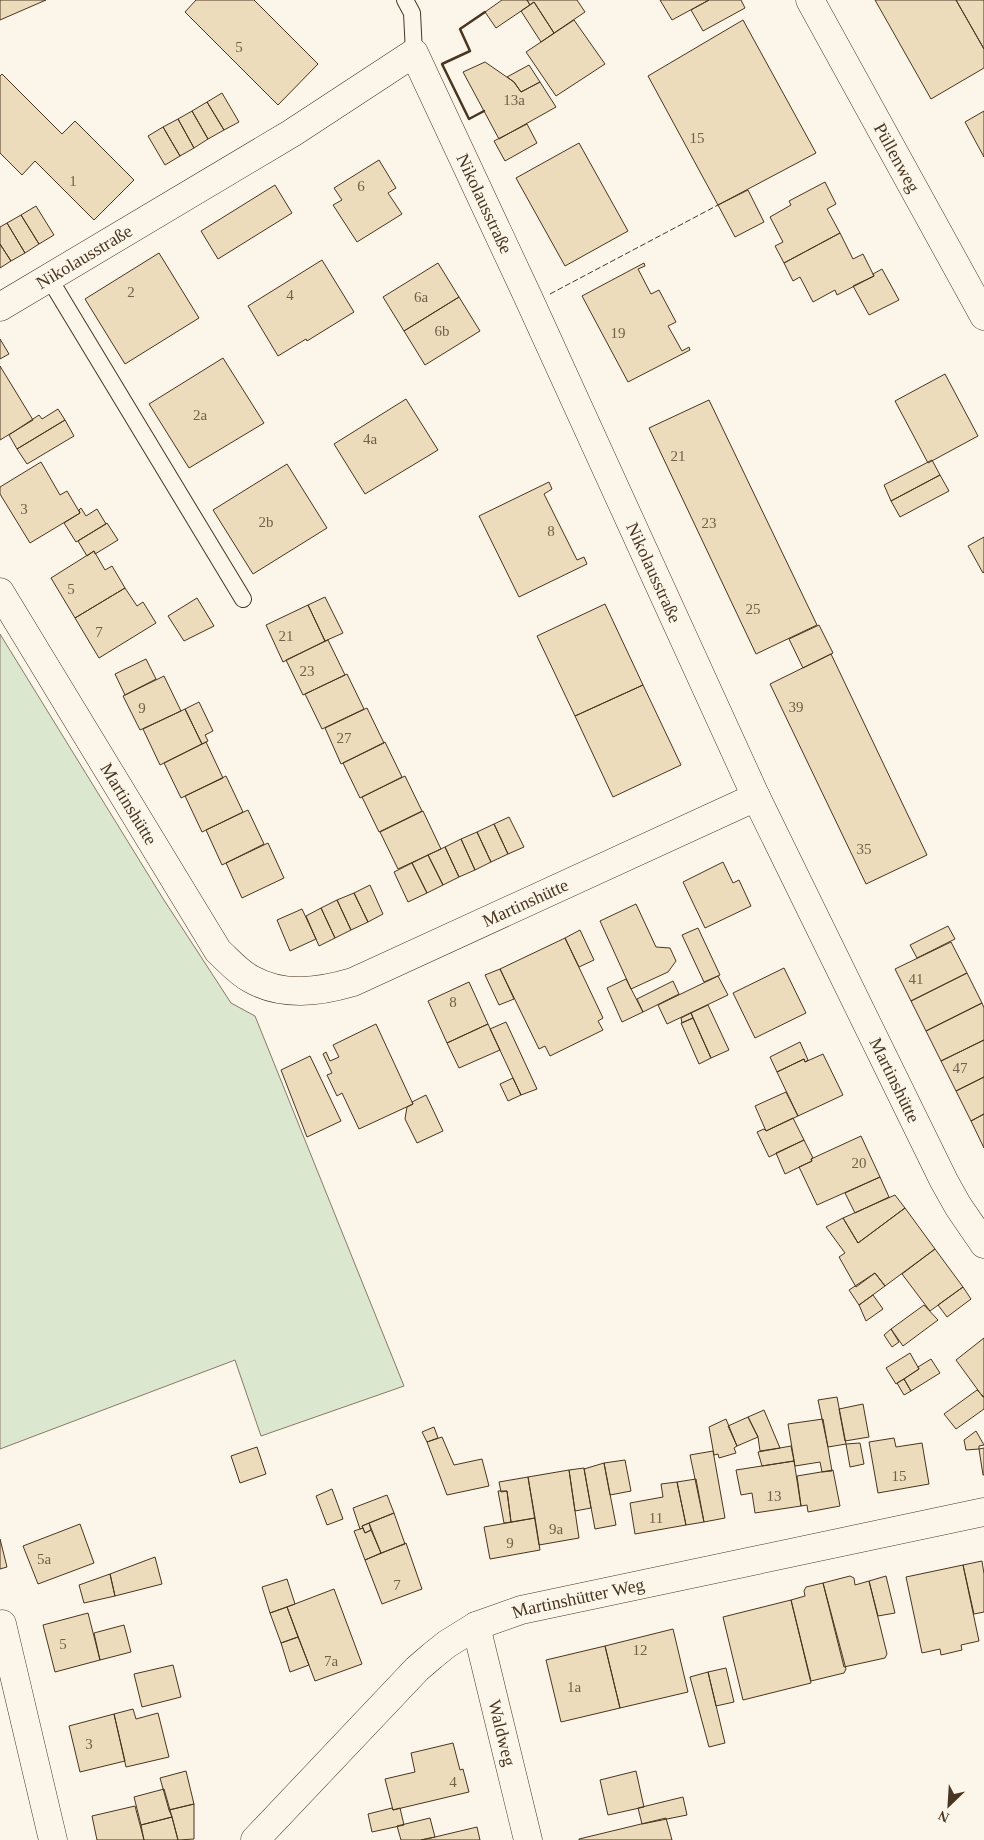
<svg xmlns="http://www.w3.org/2000/svg" width="984" height="1840" font-family="Georgia,serif">
	<rect width="100%" height="100%" fill="#fbf6e9"/>
	<path fill="#dce7d0" stroke="#887966" d="M0 634 162 897 231 1003 255 1016 404 1386 261 1436 235 1360 0 1449Z"/>
	<path fill="#ecdcbc" stroke="#4a3520" d="M0 0H46L0 20Z
		M196 0H254L318 64 278 105 185 12Z
		M502 0H527L530 5 496 28 485 12Z
		M527 0H577L585 12 554 33 534 2 530 5Z
		M660 0H709L672 20Z
		M709 0H741L745 8 703 31 691 10Z
		M875 0H956L984 49V68L931 99Z
		M956 0H984V49Z
		M534 2 554 33 541 42 521 11Z
		M574 20 605 64 556 96 526 52Z
		M743 20 816 153 718 205 648 76Z
		M485 62 514 82 521 92 540 82 556 107 499 139 463 72Z
		M529 65 540 82 521 92 514 82 507 77Z
		M2 74 62 134 75 121 134 180 94 220 35 161 22 175 0 153V76Z
		M222 93 239 122 224 130 207 102Z
		M207 102 224 130 208 139 192 111Z
		M192 111 208 139 194 148 178 119Z
		M984 111V157L965 122Z
		M178 119 194 148 180 156 163 127Z
		M527 124 537 143 505 161 494 141Z
		M163 127 180 156 165 165 148 136Z
		M579 143 628 231 565 266 516 178Z
		M379 160 396 188 388 193 402 214 357 242 333 205 342 200 334 188Z
		M825 182 836 204 827 209 840 233 784 263 775 246 783 242 770 217 791 205 789 201Z
		M275 185 292 213 218 259 201 231Z
		M748 190 764 222 735 237 718 205Z
		M36 206 54 235 39 244 21 215Z
		M21 215 39 244 25 253 7 223Z
		M7 223 25 253 11 261 0 244V227Z
		M840 233 853 259 863 254 874 276 837 295 835 290 813 302 800 277 793 281 784 263Z
		M0 244 11 261 0 268Z
		M159 253 199 318 125 364 85 299Z
		M322 260 354 312 307 341 306 339 278 356 248 306Z
		M438 263 459 297 404 331 383 297Z
		M644 263 645 266 638 269 651 294 659 290 676 322 668 326 682 351 689 347 690 350 628 382 582 296Z
		M882 269 899 300 869 315 853 286 874 276 873 274Z
		M459 297 480 331 425 365 404 331Z
		M0 339 9 354 0 359Z
		M223 358 264 423 189 468 149 404Z
		M0 366 33 420 0 440Z
		M945 374 978 436 928 463 895 401Z
		M406 399 438 450 365 494 334 444Z
		M709 400 817 625 756 654 649 428Z
		M58 409 65 420 17 449 9 435 39 415 42 419Z
		M65 420 74 436 27 464 17 449Z
		M932 460 940 475 891 501 884 485Z
		M41 462 60 495 67 491 80 513 30 543 0 494V487Z
		M287 464 327 528 253 574 213 510Z
		M940 475 949 491 900 517 891 501Z
		M549 482 552 489 544 494 577 560 584 557 587 564 519 597 479 516Z
		M81 508 86 516 97 509 106 524 76 542 64 523 80 513 79 510Z
		M107 523 118 540 95 554 94 551 87 556 78 541Z
		M984 537V572L983 573 968 546Z
		M94 551 105 570 112 566 125 588 75 618 51 578Z
		M125 588 137 606 143 602 156 623 99 658 75 618Z
		M325 597 343 633 325 641 308 605Z
		M197 598 214 626 184 641 168 616Z
		M605 604 643 685 575 716 537 636Z
		M308 605 325 641 283 662 266 625Z
		M819 625 833 653 803 668 789 639Z
		M328 640 345 675 303 695 286 660Z
		M831 654 927 855 866 884 770 684Z
		M146 659 156 679 125 695 115 674Z
		M347 674 364 709 322 729 305 694Z
		M164 676 181 711 140 730 123 696Z
		M643 685 681 765 613 797 575 716Z
		M199 702 213 731 205 735 208 741 202 744 185 709Z
		M367 708 384 743 341 764 325 728Z
		M185 709 202 744 160 765 143 729Z
		M206 742 223 778 181 798 164 763Z
		M385 742 402 777 360 798 343 763Z
		M226 776 243 812 202 832 185 796Z
		M405 776 422 811 379 832 362 797Z
		M248 810 264 844 222 865 206 830Z
		M423 811 441 849 398 869 380 832Z
		M509 817 524 847 508 854 494 824Z
		M494 824 508 854 491 862 477 832Z
		M477 832 491 862 475 870 461 839Z
		M461 839 475 870 459 877 445 847Z
		M268 843 284 878 242 898 226 863Z
		M445 847 459 877 443 885 428 855Z
		M428 855 443 885 427 893 412 863Z
		M723 862 733 883 739 880 751 906 705 928 683 882Z
		M412 863 427 893 408 902 394 872Z
		M370 885 383 914 368 922 354 893Z
		M354 893 368 922 351 930 337 900Z
		M337 900 351 930 335 938 321 908Z
		M636 904 656 947 670 948 676 961 668 972 631 989 600 921Z
		M321 908 335 938 319 946 306 916Z
		M302 909 316 939 290 951 277 920Z
		M948 926 955 939 917 958 910 945Z
		M698 928 720 975 704 982 682 935Z
		M580 930 594 960 579 967 565 938Z
		M565 938 603 1018 598 1021 603 1030 550 1056 545 1046 539 1049 500 969Z
		M951 942 967 973 911 1001 895 969Z
		M784 968 806 1013 755 1038 733 993Z
		M500 969 514 999 499 1005 485 975Z
		M967 973 982 1003 926 1031 911 1001Z
		M718 976 728 995 667 1024 658 1005Z
		M626 979 643 1012 622 1022 607 988Z
		M673 981 679 994 643 1012 637 999Z
		M469 982 488 1024 447 1043 428 1001Z
		M982 1003 984 1008V1040L941 1061 926 1031Z
		M708 1005 729 1050 711 1058 691 1013Z
		M691 1013 693 1018 682 1023 681 1018Z
		M693 1018 711 1058 699 1064 681 1023Z
		M506 1022 537 1089 521 1095 490 1029Z
		M376 1024 413 1104 359 1129 342 1093 337 1096 327 1075 332 1073 323 1054 326 1052 330 1061 339 1057 333 1045Z
		M488 1024 500 1050 459 1068 447 1043Z
		M984 1040V1077L956 1091 941 1061Z
		M800 1042 808 1060 805 1062 804 1059 777 1072 770 1057Z
		M823 1054 843 1095 798 1116 777 1072 804 1059 805 1062Z
		M310 1056 341 1121 307 1137 281 1070Z
		M984 1077V1114L971 1121 956 1091Z
		M513 1078 521 1095 508 1101 500 1084Z
		M786 1092 798 1116 766 1131 755 1106Z
		M426 1095 443 1131 417 1143 405 1119 407 1107 413 1104 412 1102Z
		M984 1114V1148L971 1121Z
		M793 1118 804 1140 769 1157 757 1132 764 1129 766 1131Z
		M861 1136 880 1177 817 1205 799 1167 812 1161 811 1159Z
		M804 1140 813 1158 811 1159 812 1161 785 1174 776 1153Z
		M880 1177 889 1197 855 1213 845 1193Z
		M895 1195 905 1208 858 1243 843 1218Z
		M905 1208 935 1249 885 1286 875 1273 856 1287 839 1257 845 1253 826 1227 843 1218 858 1243Z
		M935 1249 963 1287 930 1311 902 1274Z
		M875 1273 885 1286 859 1305 849 1290Z
		M963 1287 971 1299 947 1317 938 1305Z
		M873 1295 883 1309 866 1321 859 1305Z
		M924 1305 938 1320 903 1346 891 1329Z
		M891 1329 899 1342 892 1347 884 1335Z
		M984 1338V1397H983L956 1360Z
		M910 1353 919 1369 896 1384 886 1368Z
		M931 1359 940 1373 911 1391 904 1379 919 1369 918 1367Z
		M904 1379 911 1391 904 1395 897 1383Z
		M977 1390 984 1397V1409L956 1429 944 1414Z
		M837 1397 846 1444 828 1447 818 1400Z
		M863 1404 869 1437 845 1441 839 1409Z
		M764 1410 780 1448 760 1451 758 1437 748 1417Z
		M748 1417 758 1437 737 1446 728 1426Z
		M726 1419 737 1446 734 1448 736 1453 719 1458 718 1454 714 1455 709 1427Z
		M823 1419 832 1471 822 1472 820 1462 795 1466 788 1424Z
		M434 1427 438 1438 427 1442 422 1432Z
		M976 1431 984 1445 979 1446V1449L966 1450 964 1440Z
		M442 1437 454 1465 482 1459 489 1486 447 1495 427 1442Z
		M894 1438 896 1447 922 1443 929 1484 878 1493 869 1442Z
		M860 1443 864 1464 850 1467 846 1444Z
		M791 1446 794 1461 762 1466 758 1452Z
		M257 1447 266 1474 240 1483 231 1456Z
		M984 1448V1475H983L979 1449Z
		M713 1451 725 1518 704 1522 690 1455Z
		M625 1460 631 1491 610 1495 604 1463Z
		M794 1461 801 1506 755 1513 752 1493 741 1495 736 1470Z
		M604 1463 616 1525 595 1529 584 1469Z
		M584 1468 591 1508 575 1511 569 1470Z
		M569 1470 579 1538 539 1545 528 1477Z
		M833 1470 840 1506 808 1512 807 1505 801 1506 797 1476Z
		M528 1477 535 1518 511 1522 507 1491 501 1492 499 1482Z
		M696 1479 704 1522 686 1525 677 1482Z
		M677 1482 686 1525 635 1534 630 1503 663 1497 661 1484Z
		M332 1489 343 1519 327 1525 316 1496Z
		M498 1491H507L511 1522 504 1523Z
		M387 1495 394 1513 362 1526 363 1528 360 1529 353 1508Z
		M394 1513 405 1544 381 1553 369 1523Z
		M535 1518 540 1550 490 1559 484 1527Z
		M369 1523 371 1530 365 1533 362 1526Z
		M80 1524 94 1563 38 1584 23 1546Z
		M363 1528 365 1533 371 1530 381 1553 365 1560 354 1531Z
		M0 1539 7 1567 0 1569Z
		M406 1543 422 1589 382 1604 365 1560Z
		M155 1557 162 1584 115 1596 110 1574Z
		M982 1561 984 1574V1612L974 1614 963 1565Z
		M963 1565 979 1641 961 1645 962 1650 941 1655 940 1649 922 1653 906 1577Z
		M110 1574 115 1596 84 1603 79 1585Z
		M850 1576 854 1578 855 1585 869 1581 887 1654 885 1658 844 1667 823 1583Z
		M886 1576 895 1613 878 1616 869 1581Z
		M287 1579 295 1604 270 1613 262 1587Z
		M823 1583 846 1669 844 1673 811 1681 791 1600 805 1596 804 1591 806 1587Z
		M334 1589 362 1664 315 1681 287 1607Z
		M791 1600 811 1683 743 1700 723 1617Z
		M287 1607 298 1637 281 1643 270 1613Z
		M88 1613 100 1660 55 1672 43 1625Z
		M124 1625 131 1652 100 1660 94 1633Z
		M673 1629 688 1692 620 1708 605 1646Z
		M298 1637 309 1665 290 1672 281 1643Z
		M605 1646 620 1708 561 1722 546 1660Z
		M173 1665 181 1697 142 1707 134 1674Z
		M726 1668 734 1702 716 1706 708 1672Z
		M708 1672 725 1743 709 1747 690 1677Z
		M133 1709 136 1719 158 1713 169 1757 126 1767 114 1714Z
		M114 1714 125 1761 80 1772 69 1726Z
		M453 1743 460 1770 463 1769 469 1792 393 1810 385 1779 415 1772 411 1753Z
		M186 1771 194 1804 169 1810 160 1778Z
		M636 1771 644 1807 608 1815 600 1780Z
		M164 1789 172 1817 141 1825 134 1797Z
		M683 1797 687 1815 642 1824 638 1808Z
		M194 1804V1839L178 1840 172 1817 169 1810Z
		M135 1806 144 1840H97L92 1816Z
		M392 1808 393 1810 400 1808 404 1825 372 1832 368 1814Z
		M172 1817 178 1840H144L141 1825Z
		M430 1818 435 1837 421 1840H401L397 1826Z
		M666 1818 672 1840H579V1839Z
		M477 1827 480 1840H421L435 1837Z"/>
	<g fill="none" stroke-linecap="round" stroke-linejoin="round">
		<defs>
			<path id="service" d="M405 0 412 13 414 53
				M49 278 243 599"/>
			<g id="minor">
				<path id="s1" d="M810 0 984 316"/>
				<path id="s2" d="M0 307 292 133 414 53 528 297 756 797 944 1181 958 1206 984 1244"/>
				<path id="s3" d="M0 592 218 951C228 960 238 972 251 979 283 997 319 992 353 982L756 797"/>
				<path d="M2 1624 53 1840"/>
				<path id="s4" d="M476 1626 528 1840"/>
				<path id="s5" d="M255 1840 417 1669 432 1656 447 1644 476 1626 521 1610 984 1512"/>
			</g>
		</defs>
		<use href="#service" stroke="#4a3520" stroke-width="18"/>
		<use href="#minor" stroke="#4a3520" stroke-width="29"/>
		<use href="#service" stroke="#fbf6e9" stroke-width="16"/>
		<use href="#minor" stroke="#fbf6e9" stroke-width="28"/>
		<path stroke="#4a3520" stroke-width="1" stroke-dasharray="6 2.5" stroke-linecap="butt" d="M550 294 718 205"/>
		<path stroke="#4a3520" stroke-width="2.5" d="M484 111 469 119 442 64 470 51 460 29 485 12"/>
	</g>
	<g text-anchor="middle" dominant-baseline="central" stroke-width="4" stroke-linejoin="round" paint-order="stroke">
		<g font-size="15" fill="#725f47">
			<text x="239" y="47">5</text>
			<text x="514" y="100">13a</text>
			<text x="697" y="138">15</text>
			<text x="73" y="181">1</text>
			<text x="361" y="186">6</text>
			<text x="131" y="292">2</text>
			<text x="290" y="295">4</text>
			<text x="421" y="297">6a</text>
			<text x="442" y="331">6b</text>
			<text x="618" y="333">19</text>
			<text x="200" y="415">2a</text>
			<text x="370" y="439">4a</text>
			<text x="678" y="456">21</text>
			<text x="24" y="509">3</text>
			<text x="266" y="522">2b</text>
			<text x="709" y="523">23</text>
			<text x="551" y="531">8</text>
			<text x="71" y="589">5</text>
			<text x="753" y="609">25</text>
			<text x="99" y="632">7</text>
			<text x="286" y="636">21</text>
			<text x="307" y="671">23</text>
			<text x="796" y="707">39</text>
			<text x="142" y="708">9</text>
			<text x="344" y="738">27</text>
			<text x="864" y="849">35</text>
			<text x="916" y="979">41</text>
			<text x="453" y="1002">8</text>
			<text x="960" y="1068">47</text>
			<text x="859" y="1163">20</text>
			<text x="899" y="1476">15</text>
			<text x="774" y="1496">13</text>
			<text x="656" y="1518">11</text>
			<text x="556" y="1529">9a</text>
			<text x="510" y="1543">9</text>
			<text x="44" y="1559">5a</text>
			<text x="397" y="1585">7</text>
			<text x="63" y="1644">5</text>
			<text x="640" y="1650">12</text>
			<text x="331" y="1661">7a</text>
			<text x="574" y="1687">1a</text>
			<text x="89" y="1744">3</text>
			<text x="453" y="1782">4</text>
		</g>
		<g font-size="18" fill="#4a3520" stroke="#fbf6e9">
			<text stroke="none"><textPath href="#s1" startOffset="180">Püllenweg</textPath></text>
			<text stroke="none"><textPath href="#s2" startOffset="652">Nikolausstraße</textPath></text>
			<text stroke="none"><textPath href="#s2" startOffset="98">Nikolausstraße</textPath></text>
			<text stroke="none"><textPath href="#s2" startOffset="1058">Nikolausstraße</textPath></text>
			<text stroke="none"><textPath href="#s3" startOffset="248">Martinshütte</textPath></text>
			<text stroke="none"><textPath href="#s3" startOffset="758">Martinshütte</textPath></text>
			<text stroke="none"><textPath href="#s2" startOffset="1620">Martinshütte</textPath></text>
			<text stroke="none"><textPath href="#s5" startOffset="415">Martinshütter Weg</textPath></text>
			<text stroke="none"><textPath href="#s4" startOffset="110">Waldweg</textPath></text>
		</g>
	</g>
	<g transform="translate(949 1805) rotate(205)" stroke="#fbf6e9" stroke-width="4" paint-order="stroke">
	<path d="M0-4L9 19L0 12L-9 19Z" fill="#4a3520"/>
	<text y="-8" font-size="14" font-weight="bold" text-anchor="middle" fill="#4a3520">N</text>
	</g>
</svg>
